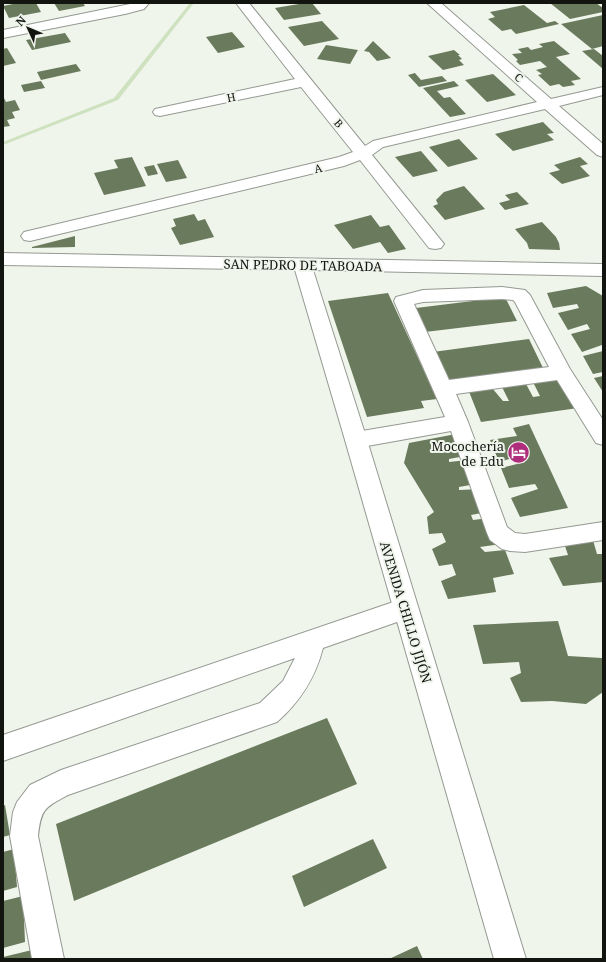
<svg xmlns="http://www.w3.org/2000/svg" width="606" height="962" font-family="'Noto Serif',serif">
	<rect width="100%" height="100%" fill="#f0f5ec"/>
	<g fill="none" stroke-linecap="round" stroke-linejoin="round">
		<path fill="#cfe2c0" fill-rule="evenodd" d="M190 3H194L118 100 3 145V142L114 98Z"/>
	</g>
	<path fill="#6a7a5c" d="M18 3H36L41 12 9 18 3 6Z
		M54 3H83L85 6 59 11Z
		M305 3H312L321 14 284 20 275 8Z
		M550 3H596L603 8V12L570 19Z
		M524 5 547 23 555 21 559 24 516 34 511 29 502 31 488 19 495 17 490 12Z
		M603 15V46L592 49 561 24Z
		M322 21 339 39 304 46 288 27Z
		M232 32 245 47 218 53 206 37Z
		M65 33 71 42 32 50 26 40Z
		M373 41 391 58 377 61 369 52 364 51Z
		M554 41 570 54 556 57 581 79 571 81 575 85 563 87 559 84 550 86 538 75 542 74 536 70 547 67 540 61 520 65 516 61 518 60 512 54 522 53 518 49 528 47 531 50 543 47 539 44Z
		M326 45 358 50 350 64 317 59Z
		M7 48 16 63 3 66V49Z
		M594 49 603 56V69L582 51Z
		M454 50 460 55H458L462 59 459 60 464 65 443 70 428 56Z
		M76 64 81 71 41 80 37 72Z
		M415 73 421 80 442 76 447 81 419 87 408 75Z
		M493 74 516 95 487 102 465 80Z
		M41 81 45 88 24 92 21 85Z
		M454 81 459 86 437 91 444 98 450 97 466 114 450 117 423 88Z
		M3 96 6 102 15 100 20 110 12 112 15 118 7 120 10 126 3 127Z
		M543 122 554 133 547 134 554 140 513 151 495 134Z
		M459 139 478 159 448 167 429 147Z
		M421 151 438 171 413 177 395 157Z
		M132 157 146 186 104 195 94 173 118 168 114 160Z
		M580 157 588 164 580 166 590 176 562 184 549 173 560 170 554 165Z
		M178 160 187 178 166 182 157 164Z
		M154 165 158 174 148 176 144 167Z
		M464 186 485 209 445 220 433 206 438 204 436 200 444 192Z
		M517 192 529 204 505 210 499 203 510 200 505 195Z
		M194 214 198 221 205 219 214 237 180 245 171 228 176 226 173 219Z
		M371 215 380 227 389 225 406 249 388 253 380 242 353 249 334 225Z
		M542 222 556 237 559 243 560 250 529 249 527 243 515 229Z
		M75 236V247L32 248V247Z
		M586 286 603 296V348L602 345 582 352 571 334 590 329 587 324 568 330 558 313 579 308 577 304 553 308 547 293Z
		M388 293 437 399 421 401 424 408 367 417 328 301Z
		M505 297 517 321 425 332 416 308Z
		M529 339 543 368 445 382 433 352Z
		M603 351V372L593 374 583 356Z
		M554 376 565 393 570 391 578 408 481 422 468 389 492 388 503 401H509L502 387 526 384 533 397 540 396 533 382Z
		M603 376V392L594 378Z
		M529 424 568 508 520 517 511 498 538 489 535 484 509 488 501 468 525 462 520 456 499 462 490 440 517 436 513 428Z
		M456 434 465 456 449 459V462L468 460 476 484 459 487V490L482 489 487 512 471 515 473 520 489 518 501 544 480 547 485 552 505 550 514 574 493 578 496 592 448 599 441 581 456 575 452 564 439 566 432 549 446 542 442 533 429 534 427 517 434 512 404 463 409 443Z
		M562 537H592L597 554H603V582L563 586 549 558 568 555Z
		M558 621 568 656 602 658 603 692 586 704 552 701 521 702 510 678 521 673 519 662 483 664 473 625Z
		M327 718 357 784 74 901 56 824Z
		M5 805 10 835 3 837V806Z
		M373 839 387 868 304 907 292 876Z
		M14 849 17 887 3 891V852Z
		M23 896 25 942 3 948V901Z
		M417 946 423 959H389Z
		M32 950V959H3V957Z"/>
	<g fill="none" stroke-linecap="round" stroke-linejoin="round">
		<defs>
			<path id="minor" d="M135 3H149L144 9 125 14 3 38V30Z
				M236 3H249L365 146 373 141 537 102 427 3H441L551 99 603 87V95L559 106 603 144V157L597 155 545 109 383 147 372 155 444 244 441 248 435 249 429 248 360 160 344 166 30 241 24 240 21 236 24 232 339 157 353 152 301 87 160 116 155 115 153 112 155 109 295 79Z
				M502 287 525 290 530 295 570 369 603 420V445L596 443 557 380 456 394 468 422 507 527 515 533 525 534 603 522V540L525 552 510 551 502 549 490 540 487 533 451 431 356 448 348 446 345 440 348 434 356 432 445 417 394 301 396 297 423 290ZM502 299 513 300 515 302 549 367 449 380 414 304 423 302Z
				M405 598 414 602 417 609 414 616 323 648C315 678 301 701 277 722L68 795C44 808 41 809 38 836L64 959H32L10 836 13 812 17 802 30 785 61 770 260 703 283 681 295 658 3 761V735Z"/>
			<path id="tertiary" d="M3 253 603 264V276L313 270 367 440 526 959H494L345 440 295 270 3 265Z"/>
		</defs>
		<use href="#minor" stroke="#949991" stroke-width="2"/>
		<use href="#tertiary" stroke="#949991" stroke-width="2"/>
		<use href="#minor" fill="#fff" fill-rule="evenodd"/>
		<use href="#tertiary" fill="#fff" fill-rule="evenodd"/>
	</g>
	<defs>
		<symbol id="hotel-disc" viewBox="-11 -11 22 22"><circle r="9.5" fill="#ae2e7c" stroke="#f0f5ec"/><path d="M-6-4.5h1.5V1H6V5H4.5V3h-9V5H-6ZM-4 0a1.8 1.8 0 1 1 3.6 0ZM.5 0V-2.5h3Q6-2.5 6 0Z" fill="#fff"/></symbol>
	</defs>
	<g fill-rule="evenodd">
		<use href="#hotel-disc" x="506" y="440" width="25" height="25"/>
	</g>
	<g text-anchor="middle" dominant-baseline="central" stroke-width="4" stroke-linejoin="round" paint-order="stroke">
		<g font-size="11" fill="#121410" stroke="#f0f5ec">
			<text transform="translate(519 77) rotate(41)">C</text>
			<text transform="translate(231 97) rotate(-12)">H</text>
			<text transform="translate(339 123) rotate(49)">B</text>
			<text transform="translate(318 168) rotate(-13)">A</text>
		</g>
		<g font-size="13" fill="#121410" stroke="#f0f5ec">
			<text transform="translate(303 265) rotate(1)">SAN PEDRO DE TABOADA</text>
			<text transform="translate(406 612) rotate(73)">AVENIDA CHILLO JIJÓN</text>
		</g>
		<g font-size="13" fill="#121410" stroke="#f0f5ec" text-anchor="end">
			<text x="504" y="446">Mocochería<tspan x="504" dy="15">de Edu</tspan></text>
		</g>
	</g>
	<rect width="606" height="962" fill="none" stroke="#121410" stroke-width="8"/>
	<g transform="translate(28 28) rotate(314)" stroke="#f0f5ec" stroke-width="3" paint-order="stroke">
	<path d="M0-3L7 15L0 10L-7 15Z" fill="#121410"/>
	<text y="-6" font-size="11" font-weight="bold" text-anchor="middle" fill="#121410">N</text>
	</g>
</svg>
